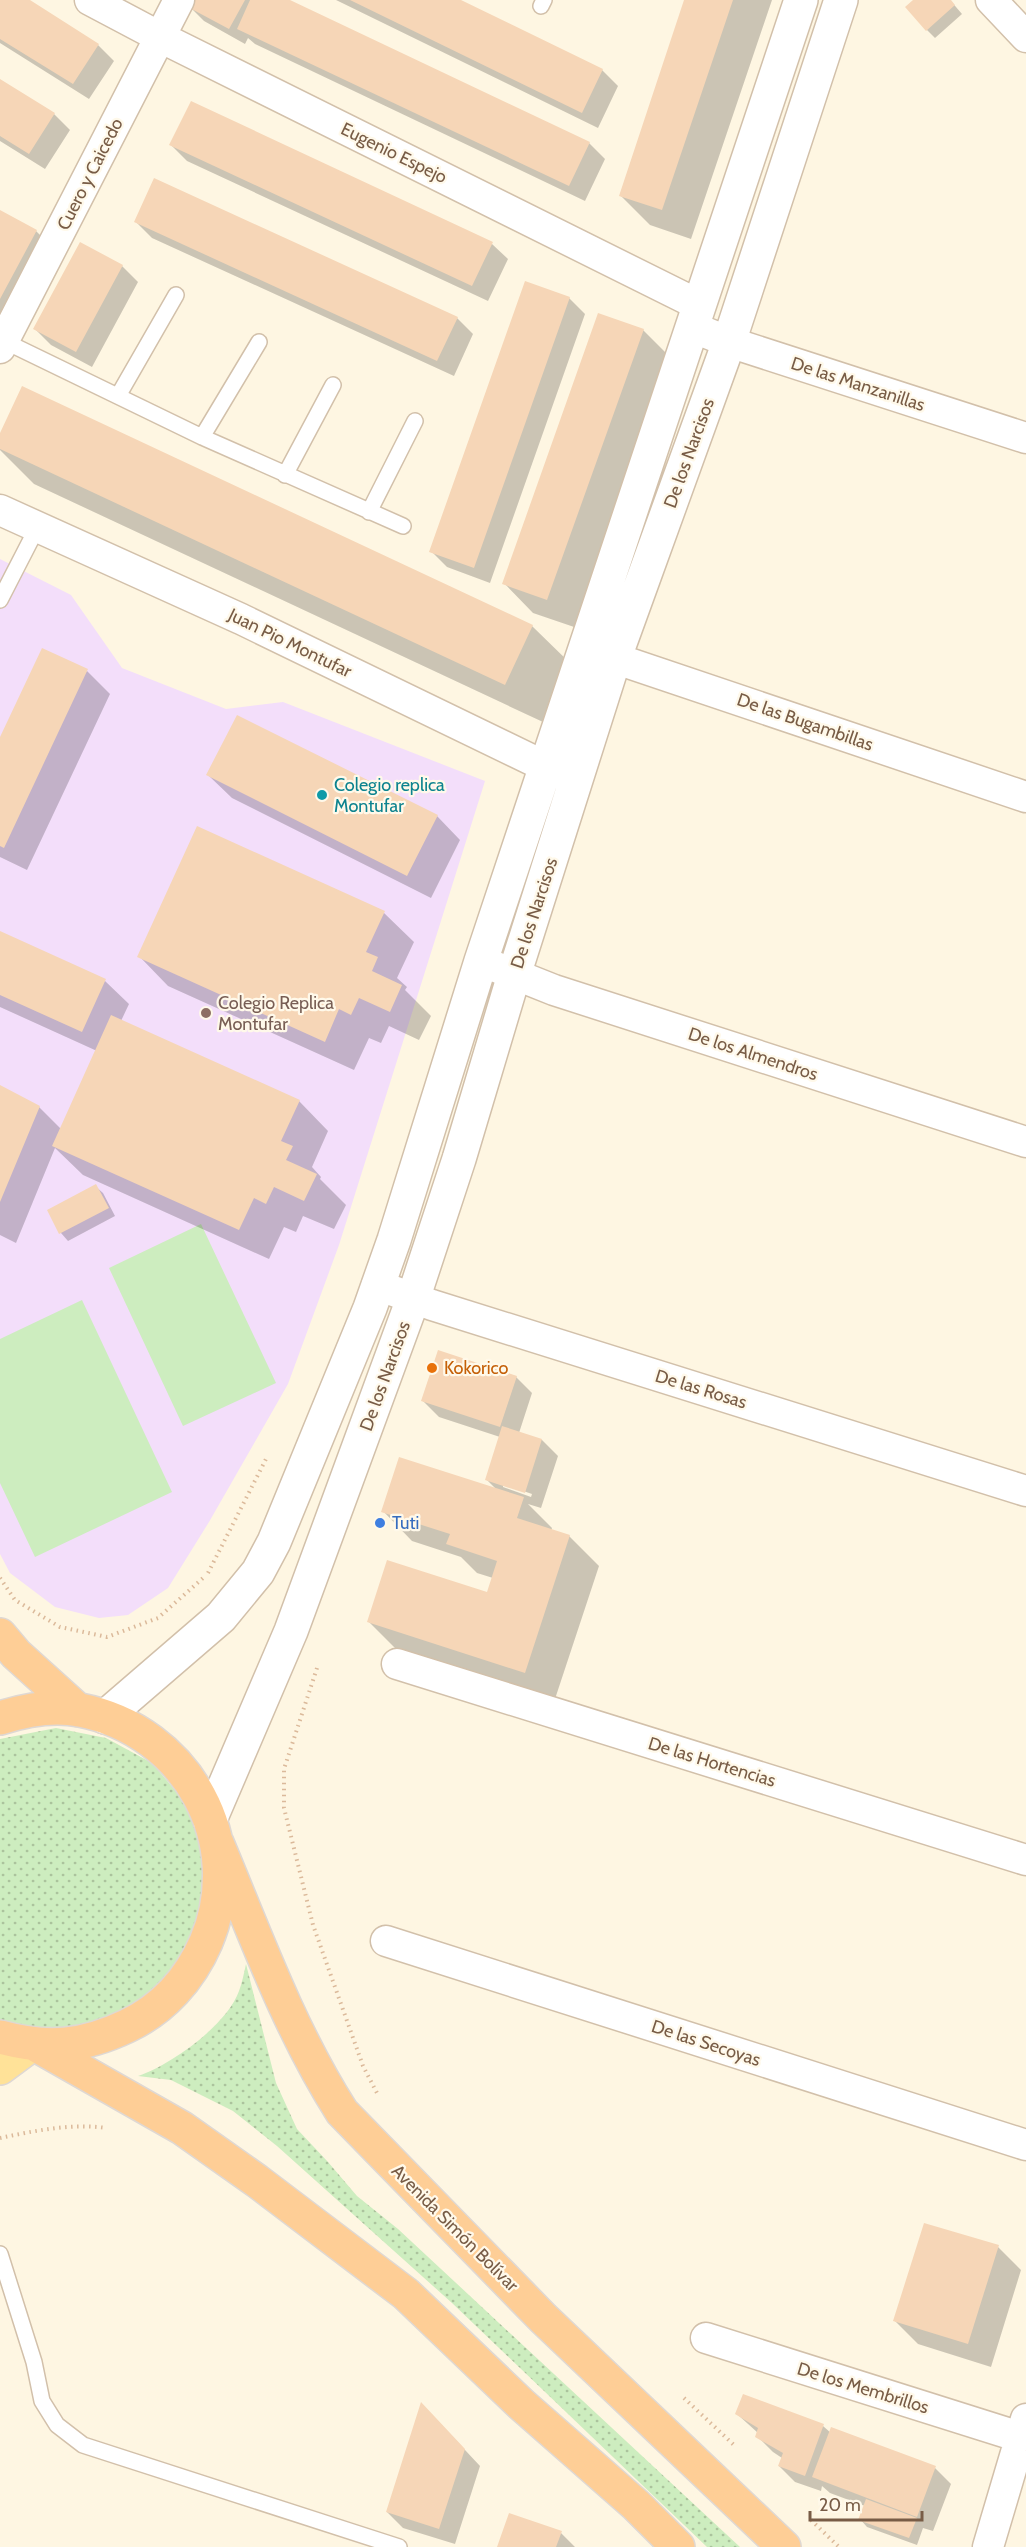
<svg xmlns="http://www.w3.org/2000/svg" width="1026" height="2547" font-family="Cabin,sans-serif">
	<defs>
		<pattern id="grass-dots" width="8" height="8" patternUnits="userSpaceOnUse" patternTransform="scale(1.5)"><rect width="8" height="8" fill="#cdedbf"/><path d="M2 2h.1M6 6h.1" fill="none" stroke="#abc39d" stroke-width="1.8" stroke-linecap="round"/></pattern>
	</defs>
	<rect width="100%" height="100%" fill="#fef6e2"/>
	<path fill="#f3defa" d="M0 559 71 595 122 668 226 709 283 702 485 781 339 1245 288 1384 209 1522 168 1588 128 1615 99 1618 55 1607 10 1573 0 1554Z"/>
	<path fill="url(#grass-dots)" d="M56 1728 106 1738 152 1763 185 1802 205 1849 207 1901 192 1950 162 1992 72 2036 0 2026V1739Z
		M246 1964 276 2083 297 2129 328 2162 357 2196 398 2229 740 2547H707L452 2303 277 2146 233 2111 171 2080 138 2076C171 2065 227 2025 239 1991 242 1983 244 1973 246 1964Z"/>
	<path fill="#cdedbf" d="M201 1224 276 1383 183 1426 109 1268Z
		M82 1300 172 1492 35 1557 0 1483V1339Z"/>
	<path fill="#0003" fill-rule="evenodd" d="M0 0H27L98 45 114 61 89 99 0 43Z
		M191 0H287L589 143 605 159 585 201 255 44 248 38 245 44 204 21 188 5Z
		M336 0H458L602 70 618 86 598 128Z
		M686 0H772L691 239 650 225 620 195Z
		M915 0H950L962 14 935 38 927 30Z
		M0 81 54 114 70 130 45 169 0 141Z
		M171 145 492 244 508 259 488 301 187 161Z
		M0 212 36 231 52 247 0 328Z
		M136 222 457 318 473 334 454 376 152 238Z
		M122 266 138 282 92 367 51 345 35 329Z
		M569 298 585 314 490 583 447 567 431 551Z
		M643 330 673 360 577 628 533 613 504 583Z
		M0 437 532 626 571 664 543 722 34 484 0 450Z
		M87 671 110 694 27 870 0 857V740Z
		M208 775 437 816 460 840 431 898 232 798Z
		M197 828 384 913 414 942 397 978 407 987 405 990 431 1016 419 1040 389 1026 381 1043 369 1038 354 1070 168 986 139 956Z
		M0 933 105 981 129 1004 121 1021 299 1101 328 1131 312 1167 321 1177 320 1179 346 1205 334 1229 303 1216 296 1232 284 1227 269 1259 83 1175 55 1148 16 1243 0 1235V1087L39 1107 61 1129 97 1051 0 1007Z
		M95 1186 103 1193 115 1216 68 1241 61 1233 49 1211Z
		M516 1377 532 1393 519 1433 542 1440 558 1456 541 1508 528 1504 552 1528 551 1531 569 1536 599 1566 554 1702 398 1651 369 1622 488 1594 493 1578 477 1573 461 1557 412 1541 383 1511 497 1490 486 1479 500 1437 439 1417 423 1401ZM503 1484 532 1494 531 1497 503 1487Z
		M998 2247 1021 2270 991 2367 918 2344 895 2321Z
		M737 2414 823 2426 831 2433 935 2468 951 2484 933 2531 923 2528 917 2545 867 2527 860 2519 865 2506 830 2493 822 2486 821 2491 795 2482 779 2466 782 2458 773 2452 757 2436 758 2433Z
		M437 2420 480 2466 455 2544 403 2528 387 2512Z
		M561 2533 575 2547H499Z"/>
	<path fill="#f6d6b7" d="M0 0H30L99 44 73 84 0 39Z
		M189 0H245L229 29 186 6Z
		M250 0H290L590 142 569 186 237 29Z
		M350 0H461L603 69 582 113Z
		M684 0H733L662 210 619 196Z
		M913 0H951L955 5 926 31 905 7Z
		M0 79 55 113 29 154 0 136Z
		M191 101 493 242 472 286 169 145Z
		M154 178 458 317 437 361 134 222Z
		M0 210 37 230 0 299Z
		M80 242 123 265 76 352 33 329Z
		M525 281 570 297 474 568 429 552Z
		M598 313 644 329 547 600 502 584Z
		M22 386 533 625 505 685 0 449V433Z
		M42 648 88 669 4 848 0 846V737Z
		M237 715 438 815 407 876 206 775Z
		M197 826 385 911 366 952 378 957 372 971 402 985 390 1012 359 998 351 1015 339 1009 325 1042 137 957Z
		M0 931 106 979 82 1032 0 995Z
		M111 1015 300 1100 281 1141 293 1146 286 1160 317 1174 304 1201 274 1187 266 1204 254 1198 239 1230 52 1146Z
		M0 1085 40 1106 0 1202Z
		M96 1184 109 1208 59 1234 47 1210Z
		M438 1350 517 1376 500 1427 421 1401Z
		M502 1426 542 1439 525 1493 485 1480Z
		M399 1457 524 1497 517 1518 570 1535 525 1673 367 1622 387 1560 487 1592 497 1561 446 1544 450 1534 381 1512Z
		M924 2223 999 2245 968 2344 893 2321Z
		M743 2394 824 2424 805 2476 778 2466 783 2453 755 2437 758 2428 735 2414Z
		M421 2402 465 2449 439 2529 386 2512Z
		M831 2427 936 2466 917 2517 812 2477Z
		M866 2499 917 2518 909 2538 858 2520Z
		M509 2513 562 2531 556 2547H497Z"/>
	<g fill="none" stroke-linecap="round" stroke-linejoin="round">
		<defs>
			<path id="service" d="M541 6 544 0
				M4 341 202 437 403 526
				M118 396 176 295
				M202 437 259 342
				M285 475 333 385
				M369 512 415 421
				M0 600 38 526
				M0 2254 34 2362 42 2401 57 2425 83 2445 399 2547"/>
			<path id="minor" d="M90 0 160 37 699 305
				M991 0 1026 37
				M692 327 729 342 1026 438
				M0 348 179 0
				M0 510 241 619 567 777
				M593 651 1026 797
				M481 961 554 990 1026 1142
				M377 1285 432 1305 1026 1491
				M397 1664 1026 1860
				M386 1941 1026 2145
				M706 2338 1020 2437
				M988 2547 1026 2419"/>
			<path id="tertiary" d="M105 1717 221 1617 258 1572 274 1542 370 1308 394 1240 481 961 801 0
				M210 1820 291 1631 413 1299 459 1159 514 975 615 657 729 342 841 0"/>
			<path id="primary" d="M0 2068 31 2045"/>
			<path id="trunk" d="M0 1635 16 1654 78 1710
				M0 1718C25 1710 54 1705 80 1710 188 1731 248 1842 206 1942 190 1979 163 2009 127 2026 83 2047 47 2050 0 2037
				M217 1843C255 1934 289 2029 342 2112L543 2318 784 2547
				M36 2045 182 2128 257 2181 406 2294 521 2404 636 2505 678 2547"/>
		</defs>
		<use href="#service" stroke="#d2c0aa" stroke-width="18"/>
		<use href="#minor" stroke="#d2c0aa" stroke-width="33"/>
		<use href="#tertiary" stroke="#d2c0aa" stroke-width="36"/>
		<use href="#primary" stroke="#dfd8d3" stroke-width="36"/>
		<use href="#trunk" stroke="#dfd8d3" stroke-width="36"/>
		<path stroke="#dbb99a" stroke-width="4" stroke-dasharray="1.5 4.5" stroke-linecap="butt" d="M208 1573 266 1459
			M0 1578 15 1600 60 1627 107 1637 158 1618 203 1578
			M317 1668 284 1769V1808L313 1925 363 2066 377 2093
			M0 2138C34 2131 71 2123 106 2128
			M684 2398 735 2446
			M811 2520 839 2547"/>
		<use href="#service" stroke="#fff" stroke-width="15"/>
		<use href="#minor" stroke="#fff" stroke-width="30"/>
		<use href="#tertiary" stroke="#fff" stroke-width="33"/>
		<use href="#primary" stroke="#ffe298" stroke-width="33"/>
		<use href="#trunk" stroke="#fece96" stroke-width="33"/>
	</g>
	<circle fill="#0f9aa8" stroke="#fff9ea" stroke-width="2" cx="322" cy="795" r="6"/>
	<circle fill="#8d6e63" stroke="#fff9ea" stroke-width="2" cx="206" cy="1013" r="6"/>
	<circle fill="#e8710a" stroke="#fff9ea" stroke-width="2" cx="432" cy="1368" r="6"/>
	<circle fill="#3f7fe0" stroke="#fff9ea" stroke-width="2" cx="380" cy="1523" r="6"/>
	<g text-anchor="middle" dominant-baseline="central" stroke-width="4.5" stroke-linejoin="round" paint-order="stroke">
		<g font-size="18" fill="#785c46" stroke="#fff9ea">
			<text transform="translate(394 153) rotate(26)">Eugenio Espejo</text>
			<text transform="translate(90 174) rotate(-63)">Cuero y Caicedo</text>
			<text transform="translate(858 384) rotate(18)">De las Manzanillas</text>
			<text transform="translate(689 453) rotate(-70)">De los Narcisos</text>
			<text transform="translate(290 643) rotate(26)">Juan Pio Montufar</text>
			<text transform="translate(805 722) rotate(19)">De las Bugambillas</text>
			<text transform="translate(534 913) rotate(-72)">De los Narcisos</text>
			<text transform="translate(753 1054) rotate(18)">De los Almendros</text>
			<text transform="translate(385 1376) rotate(-70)">De los Narcisos</text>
			<text transform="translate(701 1389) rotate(17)">De las Rosas</text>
			<text transform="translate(712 1762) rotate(17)">De las Hortencias</text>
			<text transform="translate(706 2043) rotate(18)">De las Secoyas</text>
			<text transform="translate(455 2228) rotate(45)">Avenida Simón Bolívar</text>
			<text transform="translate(863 2388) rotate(17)">De los Membrillos</text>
		</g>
		<g font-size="18" fill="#0d838f" stroke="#fff9ea" text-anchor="start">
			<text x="334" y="785">Colegio replica<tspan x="334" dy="21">Montufar</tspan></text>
		</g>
		<g font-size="18" fill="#785e54" stroke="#fff9ea" text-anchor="start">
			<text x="218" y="1003">Colegio Replica<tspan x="218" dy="21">Montufar</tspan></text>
		</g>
		<g font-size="18" fill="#c56008" stroke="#fff9ea" text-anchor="start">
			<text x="444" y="1368">Kokorico</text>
		</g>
		<g font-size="18" fill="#366cbe" stroke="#fff9ea" text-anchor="start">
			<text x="392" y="1523">Tuti</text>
		</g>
	</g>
	<path d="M810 2511v9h112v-9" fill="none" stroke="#785c46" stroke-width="3"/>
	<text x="819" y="2511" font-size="18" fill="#785c46" stroke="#fff9ea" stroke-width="4.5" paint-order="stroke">20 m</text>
</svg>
